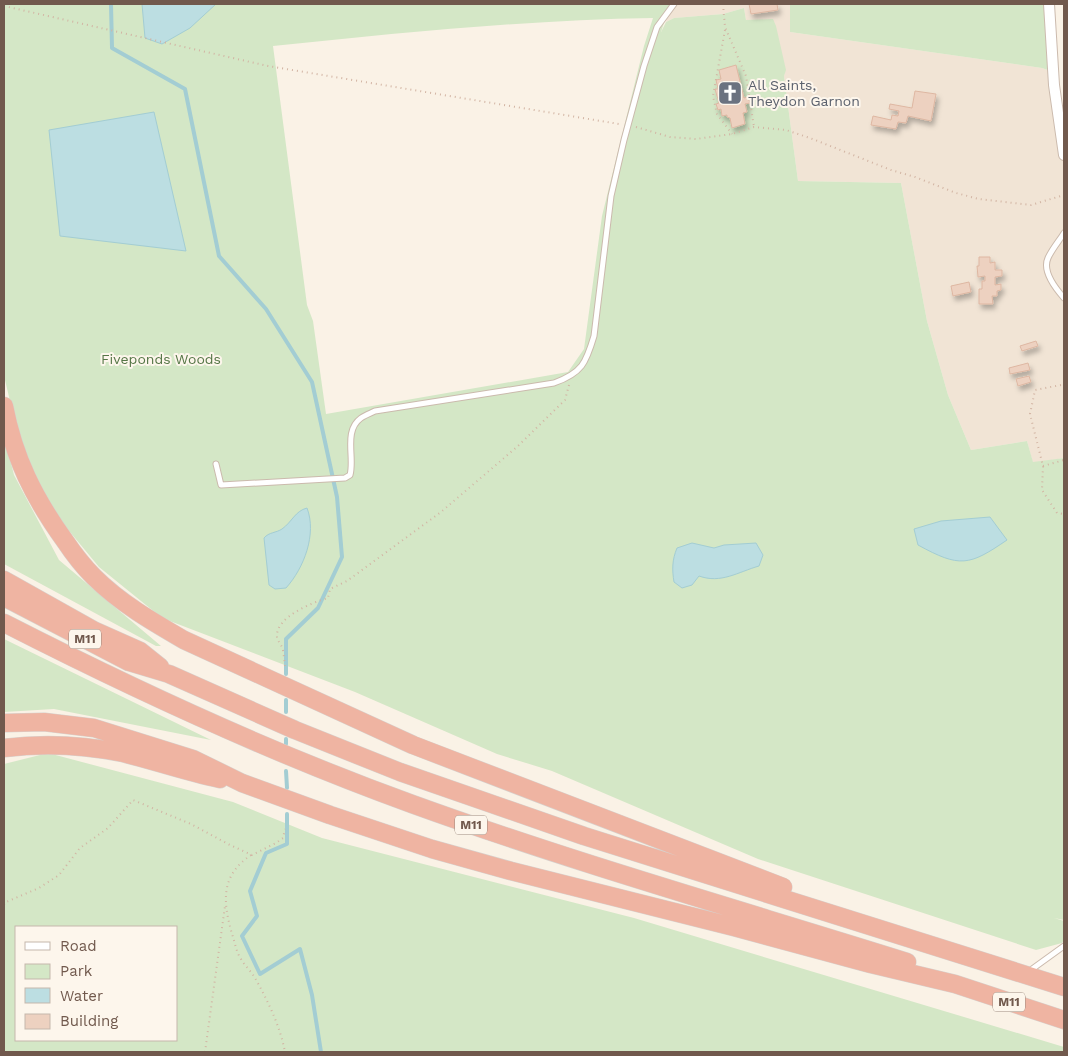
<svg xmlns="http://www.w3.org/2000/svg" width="1068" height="1056" font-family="'Work Sans',sans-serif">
	<defs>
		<filter id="shadow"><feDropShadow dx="2.5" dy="4.5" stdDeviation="2.5" flood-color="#0004"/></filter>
	</defs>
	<rect width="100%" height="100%" fill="#faf2e6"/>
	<path fill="#f1e4d5" d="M671 4H790V32L1042 68 1056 73 1064 135V458L1033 463 1027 441 971 450 948 395 927 321 901 183 798 181 784 76 785 70 746 20 744 8 723 14 674 18 666 22Z"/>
	<path fill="#d4e7c6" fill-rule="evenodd" d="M4 4H670L661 32 666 22 674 18 723 14 744 8 746 20 773 19 776 26 786 70 784 76 798 181 901 183 927 321 948 395 971 450 1027 441 1033 462 1064 458V920L1054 918 1064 921V940L1062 943 1036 950 758 859 552 771 497 754 355 692 162 618 99 567 51 509 23 455 4 376ZM653 18 644 46 602 216 584 349 568 372 326 414 313 321 307 305 273 46C399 33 526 20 653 18Z
		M790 4H1051L1056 73 1042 68 790 32Z
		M4 436 14 475 59 560 161 646H156L4 564Z
		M4 639 211 740 54 709 4 712Z
		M48 753 233 802 322 838 634 918 1064 1047V1052H4V764ZM16 927H176V1040H16Z"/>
	<path fill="#bcdee2" stroke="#a3cdd3" d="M142 4H216L190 28 162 44 145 38Z
		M154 112 186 251 60 236 49 130Z
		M307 508C317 534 304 568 286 588L275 589 269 585 264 538C269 532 276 533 282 529 292 522 295 511 307 508Z
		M990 517 1007 540C969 566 960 568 918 545L914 529 941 521Z
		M692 543 714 548 724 545 756 543 763 555 759 566C738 572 721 584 699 576L692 585 682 588 674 582C672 570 672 560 677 548Z"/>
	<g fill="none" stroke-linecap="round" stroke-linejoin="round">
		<path stroke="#a3cdd3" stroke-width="4" d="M111 4 112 48 185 89 219 256 266 309 312 382 337 497 342 557 318 608 286 639V674
			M286 700V712
			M286 739V744
			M286 771 287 788
			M287 814V844L266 853 250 891 257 916 242 936 260 974 300 949 312 995 321 1052"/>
	</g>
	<path fill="#edd1c0" stroke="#deb7a2" filter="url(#shadow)" d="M749 4H777L778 10 751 14Z
		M736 65 744 98 748 97 750 103 745 104 747 112 743 113 745 124 732 128 730 118 727 117V115L722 116 721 109 718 110 716 104 719 103 715 89H718L716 80 721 79 719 70Z
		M915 91 936 94 931 121 908 116 906 123 898 122 896 129 871 125 873 116 891 120 892 115 898 116 899 111 889 109 890 104 912 108Z
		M979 257H990V263L995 262V270H1002V276L995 277V285L1001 284V290L997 291V296H992L993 304H979V289H982V281H985V276L978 277 977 266H979Z
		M969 282 971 292 953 296 951 286Z
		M1036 341 1038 346 1022 351 1020 346Z
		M1028 363 1030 370 1010 374 1009 368Z
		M1029 376 1031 382 1018 386 1016 379Z"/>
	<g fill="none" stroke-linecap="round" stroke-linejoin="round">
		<defs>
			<path id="service" d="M1064 233C1059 241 1052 249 1048 258 1042 271 1056 289 1064 298
				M216 464 221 485 345 478 350 475C355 458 343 431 361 418 365 415 371 413 375 411L554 383C582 373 586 363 594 336L611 196 624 140 644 66 657 27 674 4
				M1028 972 1064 946"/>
			<path id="minor" d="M1049 4 1054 85 1064 155"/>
			<path id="motorway" d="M4 406C14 458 34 498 65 541 73 553 83 566 94 577 120 603 153 622 184 640L413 745 783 887
				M4 580 95 631 140 651 160 667
				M4 597 129 662 169 674 295 730 400 772 584 836 1064 987
				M4 623C137 691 271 753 412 804 575 863 741 910 907 962
				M4 723 44 722 94 728 193 759 242 783 330 815 432 849 511 871 734 927 871 964 955 984 1064 1020
				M4 748C43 743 84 745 123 753 155 761 187 772 220 779"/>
		</defs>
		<use href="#service" stroke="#cbbaad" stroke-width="7"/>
		<use href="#minor" stroke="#cbbaad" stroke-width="12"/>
		<use href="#motorway" stroke="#d7d1cd" stroke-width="19"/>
		<path stroke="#d2b4a3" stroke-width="2" stroke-dasharray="1 4" stroke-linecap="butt" d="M723 4 725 27 746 76 754 127
			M4 6 268 66 619 124
			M725 30 713 96 717 114 732 134
			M636 127 670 137 696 139 732 134 754 127 786 130 810 138 891 170 915 177 956 193 979 199 1031 205 1064 195
			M1061 385 1035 390 1030 414 1043 466 1042 490 1057 513 1064 514
			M1043 466 1064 460
			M285 666C284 660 284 652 282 647 280 643 277 640 277 636 276 617 313 602 328 598L330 589 347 581 441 512 518 446 565 400 569 385
			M251 855C220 876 223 902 232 934 235 942 236 952 241 959 245 966 251 971 255 978 268 1001 280 1026 285 1052
			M4 905 6 902 39 888 59 875 80 848 108 828 133 800 191 824 230 845 252 855 276 843 283 838 285 829
			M205 1052 225 906"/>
		<use href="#service" stroke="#fff" stroke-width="5"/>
		<use href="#minor" stroke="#fff" stroke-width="10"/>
		<use href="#motorway" stroke="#efb4a2" stroke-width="18"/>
	</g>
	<defs>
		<symbol id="church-square" viewBox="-11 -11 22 22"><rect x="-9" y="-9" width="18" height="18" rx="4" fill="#6b7280" stroke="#fdf6ec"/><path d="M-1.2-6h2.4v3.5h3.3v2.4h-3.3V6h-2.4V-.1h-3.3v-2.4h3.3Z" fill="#fff"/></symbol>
	</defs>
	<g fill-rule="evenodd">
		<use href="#church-square" x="716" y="79" width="28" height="28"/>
	</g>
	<g text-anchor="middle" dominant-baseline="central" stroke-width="4" stroke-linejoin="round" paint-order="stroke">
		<g fill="#fdf6ec" stroke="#9b887d" stroke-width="1">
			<rect x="69" y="629.5" width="32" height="19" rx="4"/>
			<rect x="455" y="815.5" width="32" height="19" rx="4"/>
			<rect x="993" y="992.5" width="32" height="19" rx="4"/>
		</g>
		<g font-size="12" font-weight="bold" fill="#71594d">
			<text x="85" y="639">M11</text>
			<text x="471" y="825">M11</text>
			<text x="1009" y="1002">M11</text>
		</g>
		<g font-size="14" fill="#5b616d" stroke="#fdf6ec" text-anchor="start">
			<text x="748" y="85">All Saints,<tspan x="748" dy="16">Theydon Garnon</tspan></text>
		</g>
		<g font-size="14" fill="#557646" stroke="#fdf6ec">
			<text x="161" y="359">Fiveponds Woods</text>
		</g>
	</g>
	<rect width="1068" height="1056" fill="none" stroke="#71594d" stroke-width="10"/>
	<rect x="15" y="926" width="162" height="115" fill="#fdf6ec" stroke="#c5b7ac"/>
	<rect x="25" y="942" width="25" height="8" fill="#ffffff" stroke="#c5b7ac"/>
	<text x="60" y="951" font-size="15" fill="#71594d">Road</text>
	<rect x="25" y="964" width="25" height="15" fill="#d4e7c6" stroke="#c5b7ac"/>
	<text x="60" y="976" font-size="15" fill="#71594d">Park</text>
	<rect x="25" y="988" width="25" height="15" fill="#bcdee2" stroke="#c5b7ac"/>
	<text x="60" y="1001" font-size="15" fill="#71594d">Water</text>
	<rect x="25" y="1014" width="25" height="15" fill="#edd1c0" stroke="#c5b7ac"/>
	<text x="60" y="1026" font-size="15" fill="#71594d">Building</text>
</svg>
